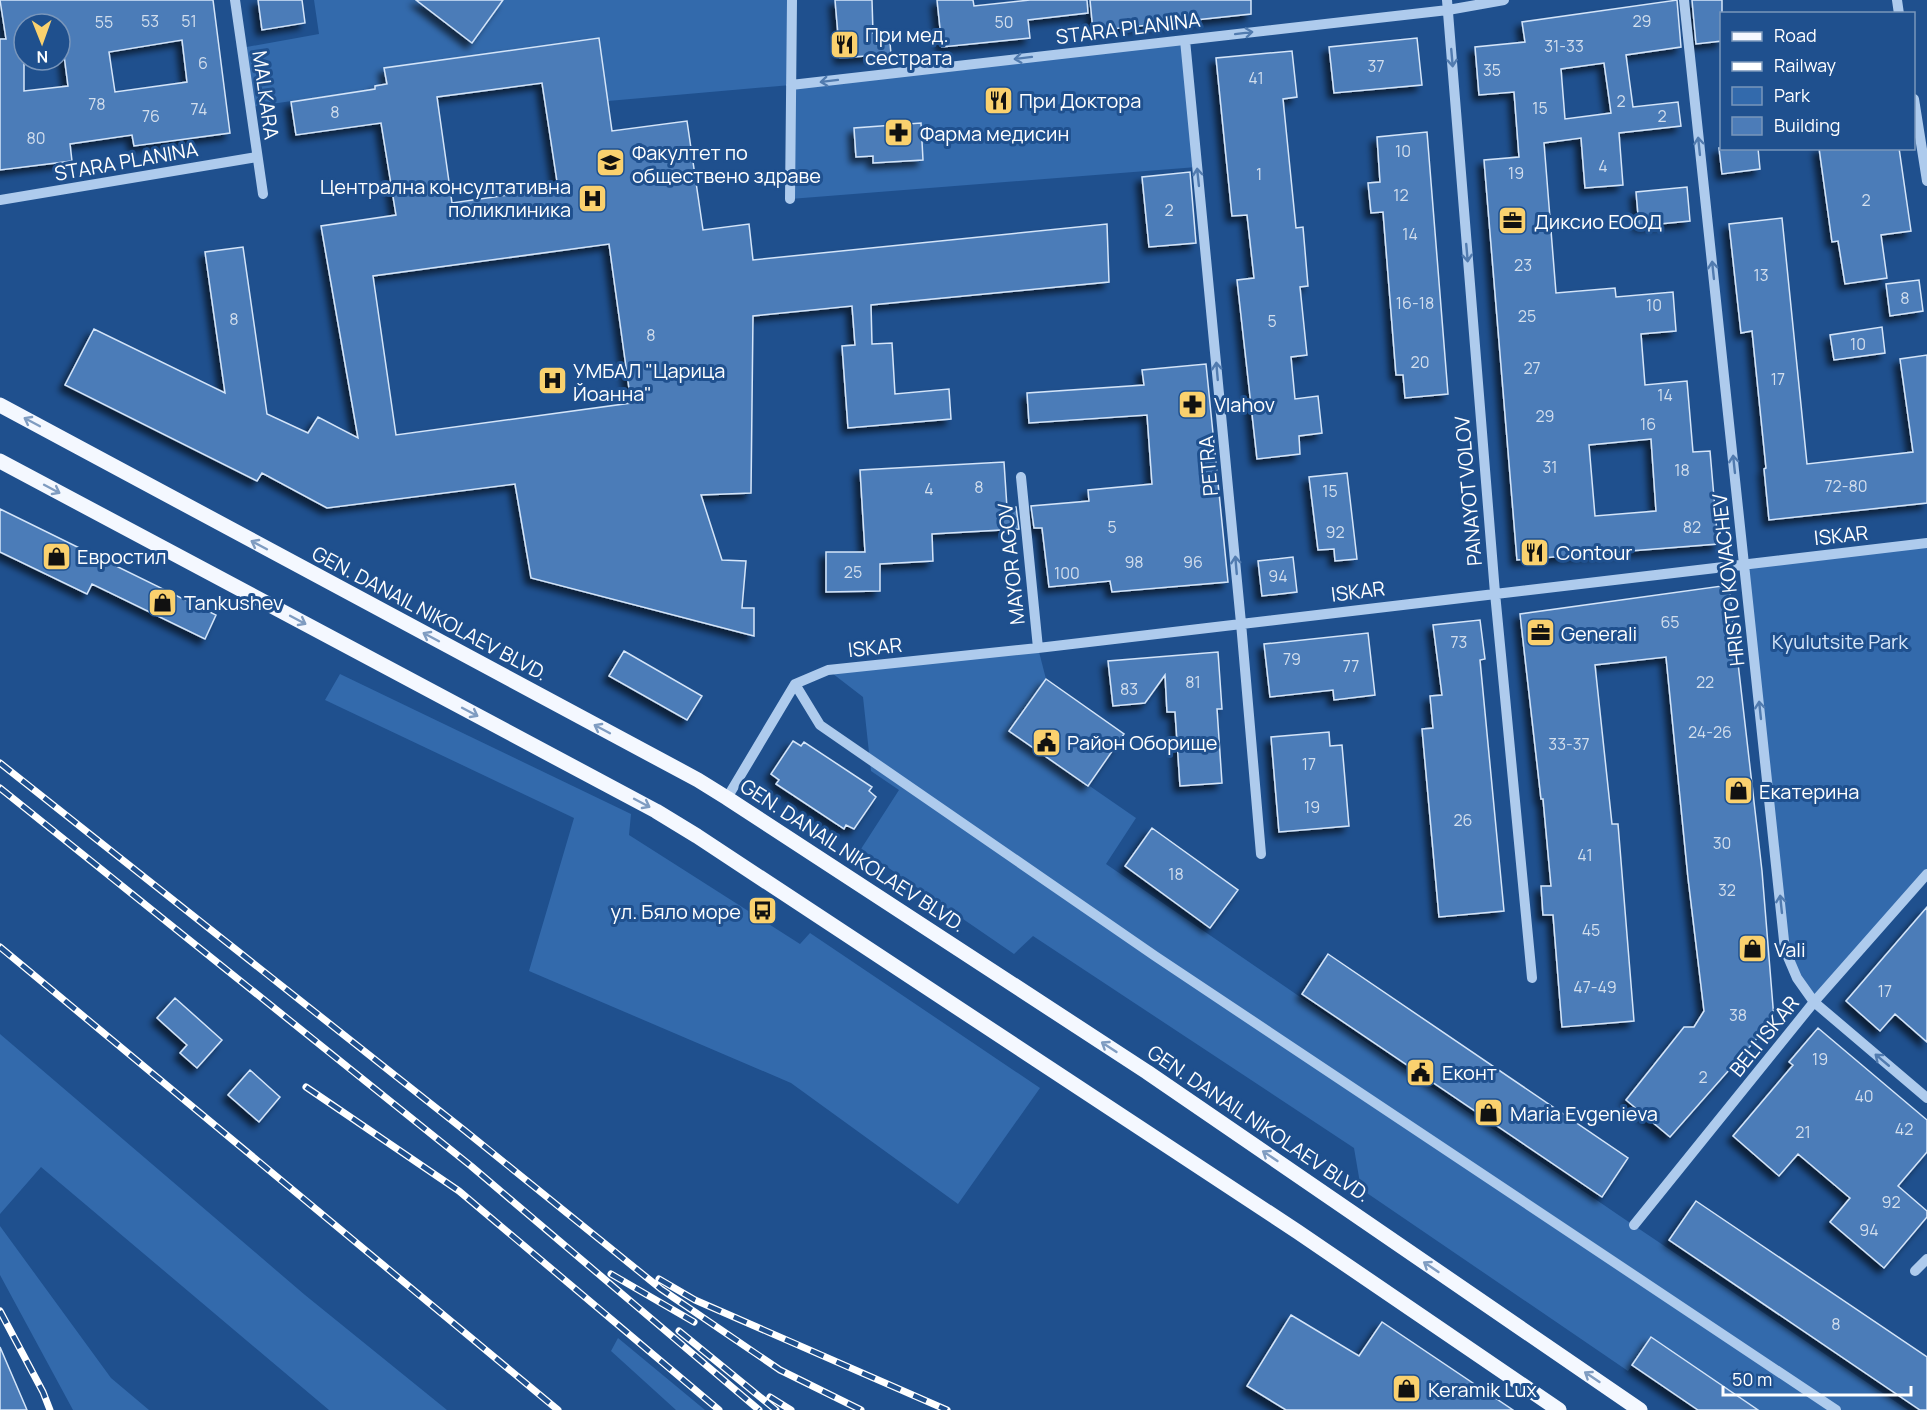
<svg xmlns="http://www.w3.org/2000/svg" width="1927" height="1410" font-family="Manrope,sans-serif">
	<defs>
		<filter id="shadow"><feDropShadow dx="-5.5" dy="5.5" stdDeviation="3" flood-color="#0009"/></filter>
	</defs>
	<rect width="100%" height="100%" fill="#1f508e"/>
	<path fill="#336aac" d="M314 0H792L791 85 1185 40 1197 167 790 199 791 85 608 101 599 38 385 68 387 84 375 86 374 89 250 107 241 48 319 34Z
		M1927 543V874L1815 1001 1787 950 1745 565Z
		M1038 648 1046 679 1010 731 1136 818 1106 864 1617 1214 1908 1410H1758L1651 1338 1628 1371 1361 1189 1354 1148 1033 936 1014 954 861 849 899 790 871 771 863 697 828 670Z
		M340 674 631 814 629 835 800 944 810 933 1040 1088 958 1204 791 1083 529 971 574 818 325 700Z
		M0 1034 305 1295 447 1410H329L41 1167 0 1214Z
		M0 1226 111 1378 149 1410H73L0 1275Z
		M618 1338 705 1410H676L611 1351Z"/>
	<path fill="#4c7cb8" stroke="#d4e5f9" stroke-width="1.5" fill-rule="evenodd" filter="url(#shadow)" d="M0 0H213L230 133 134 146 132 135 70 144 72 161 0 170V39H6ZM24 24H60L68 86 24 91ZM182 40 187 82 115 92 109 52Z
		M258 0H302L305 23 262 30Z
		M416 0H503L472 43Z
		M835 0H872L873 33 889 32 891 54 840 58Z
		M937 0H973L974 6 1030 0H1087L1088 13 1028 20 1030 38 942 47Z
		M1090 0H1251V14L1093 31Z
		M1677 0 1681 47 1626 55 1633 107 1678 102 1681 126 1619 133 1623 185 1585 188 1581 138 1544 143 1556 293 1615 288 1616 297 1673 292 1676 331 1641 334 1645 385 1687 381 1693 452 1710 451 1718 544 1517 560 1484 160 1519 157 1514 92 1479 95 1475 47 1525 42 1522 22ZM1604 63 1611 113 1565 119 1561 69ZM1651 439 1656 511 1595 516 1589 445Z
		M1692 0H1722V41L1696 44Z
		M599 38 612 131 687 121 703 230 749 224 753 260 1107 224 1109 282 871 305 872 344 892 343 895 394 949 389 951 419 848 428 842 346 855 345 852 306 753 316 751 493 701 495 722 560 746 561 742 608H754V636L531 578 515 484 327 508 262 473 257 481 65 385 94 329 225 393 205 252 243 247 267 414 308 433 318 417 358 438 321 226 396 215 381 123 296 135 291 102 375 89V86L387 84 384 68ZM542 83 558 188 452 203 437 97ZM609 244 631 403 396 435 373 276Z
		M1417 38 1422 85 1334 93 1329 47Z
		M1292 51 1297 97 1283 99 1296 228 1303 227 1308 286 1300 287 1307 355 1291 357 1295 399 1318 396 1322 433 1299 436 1300 454 1257 459 1237 280 1254 278 1247 215 1232 216 1216 58Z
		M921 123 923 160 873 163V156L856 157 854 128Z
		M1427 132 1448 394 1405 398 1403 375H1396L1383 212 1371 213 1368 183 1380 182 1377 137Z
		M1719 148H1758L1760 169 1722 174Z
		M1819 148H1899L1911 231 1881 235 1887 278 1845 284 1838 241 1832 242Z
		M1190 172 1196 243 1149 247 1142 177Z
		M1687 187 1690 221 1639 226 1636 192Z
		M1782 218 1807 464 1913 452 1900 359 1927 355V503L1769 520 1764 469 1766 468 1752 331 1741 333 1729 224Z
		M1919 280 1923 311 1890 316 1886 284Z
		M1882 327 1885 353 1834 360 1830 335Z
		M1206 364 1228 582 1112 592 1110 581 1049 587 1042 528H1034L1031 506 1089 501 1088 490 1152 484 1147 415 1029 423 1027 393 1144 385 1142 370Z
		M1004 462 1007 508 1016 507 1019 529 932 534 933 561 880 564V591L826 592V552H865L860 470Z
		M1347 473 1357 559 1335 561 1334 549 1318 550 1309 477Z
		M0 509 216 615 205 639 92 584 87 594 0 552Z
		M1293 557 1297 592 1262 596 1258 561Z
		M1729 585 1762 871 1774 1019 1670 1137 1626 1100 1684 1027H1694L1704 1011 1688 878 1666 657 1595 665 1612 824H1618L1634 1021 1562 1027 1553 915H1543L1541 886H1551L1543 799H1541L1520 614Z
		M1480 620 1485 659 1480 660 1504 911 1439 917 1422 729 1433 728 1430 696 1442 695 1433 625Z
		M1368 633 1375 695 1334 700 1333 690 1270 697 1264 644Z
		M624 651 702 696 687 720 609 676Z
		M1218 652 1222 709H1217L1222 783 1180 786 1175 712H1167L1165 675 1145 703 1113 706 1108 661Z
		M1046 679 1124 734 1088 786 1009 731Z
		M1329 732 1330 746 1342 745 1349 826 1279 832 1271 737Z
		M793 741 801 746 804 742 872 787 869 791 876 797 854 829 846 825 844 829 776 784 779 780 771 774Z
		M1152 828 1238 890 1210 928 1125 866Z
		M1927 907V1042L1895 1014 1880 1031 1846 1001Z
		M1328 954 1628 1158 1602 1197 1302 994Z
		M175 998 222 1040 197 1068 180 1053 187 1045 157 1018Z
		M1818 1028 1927 1120V1152L1898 1186 1927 1211V1217L1884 1268 1830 1222 1850 1198 1798 1154 1779 1176 1733 1136 1793 1065 1789 1062Z
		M250 1070 280 1097 259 1122 228 1095Z
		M1696 1201 1927 1357V1410H1920L1669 1240Z
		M1291 1315 1359 1356 1382 1322 1513 1410H1286L1247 1386Z
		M1651 1337 1758 1410H1698L1632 1365Z
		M0 1347 27 1410H0Z"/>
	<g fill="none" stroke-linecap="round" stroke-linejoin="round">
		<path stroke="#aecbed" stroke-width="10" d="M235 0 263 194
			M1447 0 1495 593 1532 978
			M1684 0 1785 950 1797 978 1814 1002 1927 1098
			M1897 0 1899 14
			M1185 40 1241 623 1261 854
			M791 85 1448 10 1504 0
			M1914 99 1927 181
			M790 199 792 0
			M0 200 257 157
			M1021 477 1038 648
			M795 684 820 725 1155 956 1836 1410
			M795 684 828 670 1038 648 1927 543
			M727 798 795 684
			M1634 1225 1814 1002 1927 874
			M1915 1271 1927 1259"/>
		<path stroke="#f4f8ff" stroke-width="15" d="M0 405 698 780 727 798 1147 1072 1640 1410
			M0 461 656 811 697 836 1298 1232 1559 1410"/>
		<defs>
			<path id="rail" d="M0 763 464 1130 661 1289 780 1370 861 1410
				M0 788 471 1166 759 1410
				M0 947 558 1410
				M306 1087 459 1191 719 1410
				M611 1274 694 1322
				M659 1279 695 1300 947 1410
				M0 1311 43 1392 50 1410
				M679 1331 776 1410
				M770 1397 791 1410"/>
		</defs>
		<use href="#rail" stroke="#fff" stroke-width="7"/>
		<use href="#rail" stroke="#1f508e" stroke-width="4.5" stroke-dasharray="14" stroke-linecap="butt"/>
	</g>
	<defs><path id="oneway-shaft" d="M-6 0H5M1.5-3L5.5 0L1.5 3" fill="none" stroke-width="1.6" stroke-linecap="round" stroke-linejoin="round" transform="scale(1.5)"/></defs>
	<g stroke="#517baf">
		<use href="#oneway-shaft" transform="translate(1244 33) rotate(-7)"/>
		<use href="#oneway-shaft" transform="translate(1023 58) rotate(173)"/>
		<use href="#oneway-shaft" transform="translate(1452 58) rotate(85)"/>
		<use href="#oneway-shaft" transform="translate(829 81) rotate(173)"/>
		<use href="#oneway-shaft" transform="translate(1699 146) rotate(-96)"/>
		<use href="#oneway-shaft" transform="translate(1198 177) rotate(-96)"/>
		<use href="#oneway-shaft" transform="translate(1467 253) rotate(85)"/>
		<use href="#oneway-shaft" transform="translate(1713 270) rotate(-96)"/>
		<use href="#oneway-shaft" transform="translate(1217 371) rotate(-95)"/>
		<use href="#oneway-shaft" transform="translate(1734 464) rotate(-96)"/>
		<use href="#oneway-shaft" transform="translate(1236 565) rotate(-95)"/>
		<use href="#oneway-shaft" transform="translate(1760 710) rotate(-96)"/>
		<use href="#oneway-shaft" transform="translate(1781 904) rotate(-96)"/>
		<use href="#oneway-shaft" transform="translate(1882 1060) rotate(-140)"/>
	</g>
	<g stroke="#7f9cc1">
		<use href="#oneway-shaft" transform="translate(32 422) rotate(-152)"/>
		<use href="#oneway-shaft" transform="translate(52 489) rotate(28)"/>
		<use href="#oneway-shaft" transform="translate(259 545) rotate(-152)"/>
		<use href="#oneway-shaft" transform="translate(298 620) rotate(28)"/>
		<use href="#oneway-shaft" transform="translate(431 637) rotate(-152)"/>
		<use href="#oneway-shaft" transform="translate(470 712) rotate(28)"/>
		<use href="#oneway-shaft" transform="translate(602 729) rotate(-152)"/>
		<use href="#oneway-shaft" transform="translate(642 803) rotate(28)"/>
		<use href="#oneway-shaft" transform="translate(1109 1047) rotate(-147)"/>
		<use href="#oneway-shaft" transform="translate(1270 1156) rotate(-146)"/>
		<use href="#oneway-shaft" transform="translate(1431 1267) rotate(-146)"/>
		<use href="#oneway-shaft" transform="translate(1592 1377) rotate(-146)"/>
	</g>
	<defs>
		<symbol id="restaurant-square" viewBox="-11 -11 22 22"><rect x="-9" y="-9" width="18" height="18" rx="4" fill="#fad16e" stroke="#1f508e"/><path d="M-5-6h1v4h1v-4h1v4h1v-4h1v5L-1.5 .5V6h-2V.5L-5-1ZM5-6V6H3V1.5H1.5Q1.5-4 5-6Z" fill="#111"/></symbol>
		<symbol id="pharmacy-square" viewBox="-11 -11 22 22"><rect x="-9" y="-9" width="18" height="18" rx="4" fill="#fad16e" stroke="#1f508e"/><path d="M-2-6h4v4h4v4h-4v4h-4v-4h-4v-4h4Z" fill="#111"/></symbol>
		<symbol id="university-square" viewBox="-11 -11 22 22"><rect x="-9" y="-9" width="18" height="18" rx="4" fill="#fad16e" stroke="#1f508e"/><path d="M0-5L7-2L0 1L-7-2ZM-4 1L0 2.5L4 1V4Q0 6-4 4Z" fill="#111"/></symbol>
		<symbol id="hospital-square" viewBox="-11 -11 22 22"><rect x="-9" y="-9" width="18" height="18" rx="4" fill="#fad16e" stroke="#1f508e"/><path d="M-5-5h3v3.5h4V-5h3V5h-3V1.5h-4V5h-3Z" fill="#111"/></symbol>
		<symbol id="office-square" viewBox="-11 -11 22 22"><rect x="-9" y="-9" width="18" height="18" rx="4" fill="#fad16e" stroke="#1f508e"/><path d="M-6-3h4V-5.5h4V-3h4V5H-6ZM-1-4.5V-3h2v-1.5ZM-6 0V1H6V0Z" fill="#111"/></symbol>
		<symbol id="shop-square" viewBox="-11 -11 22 22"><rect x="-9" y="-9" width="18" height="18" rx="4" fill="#fad16e" stroke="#1f508e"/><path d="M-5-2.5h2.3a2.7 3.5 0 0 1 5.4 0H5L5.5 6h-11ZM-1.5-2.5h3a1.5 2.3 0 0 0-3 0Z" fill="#111"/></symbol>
		<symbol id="civic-square" viewBox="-11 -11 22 22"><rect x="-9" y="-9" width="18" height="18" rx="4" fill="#fad16e" stroke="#1f508e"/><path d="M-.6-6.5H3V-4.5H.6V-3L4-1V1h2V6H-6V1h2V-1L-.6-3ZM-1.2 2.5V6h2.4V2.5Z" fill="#111"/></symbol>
		<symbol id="bus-square" viewBox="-11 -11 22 22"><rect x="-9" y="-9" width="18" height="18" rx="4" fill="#fad16e" stroke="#1f508e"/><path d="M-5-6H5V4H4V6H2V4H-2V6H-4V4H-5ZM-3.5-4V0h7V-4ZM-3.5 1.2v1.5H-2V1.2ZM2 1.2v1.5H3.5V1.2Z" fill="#111"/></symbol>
	</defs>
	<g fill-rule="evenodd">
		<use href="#restaurant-square" x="828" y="28" width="33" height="33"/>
		<use href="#restaurant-square" x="982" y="84" width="33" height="33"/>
		<use href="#pharmacy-square" x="882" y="116" width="33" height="33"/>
		<use href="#university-square" x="594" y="146" width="33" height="33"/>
		<use href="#hospital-square" x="576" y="182" width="33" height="33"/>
		<use href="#office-square" x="1496" y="204" width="33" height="33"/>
		<use href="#hospital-square" x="536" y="364" width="33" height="33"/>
		<use href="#pharmacy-square" x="1176" y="388" width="33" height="33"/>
		<use href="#restaurant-square" x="1518" y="536" width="33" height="33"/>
		<use href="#shop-square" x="40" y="540" width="33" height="33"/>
		<use href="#shop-square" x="146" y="586" width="33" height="33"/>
		<use href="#office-square" x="1524" y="616" width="33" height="33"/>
		<use href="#civic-square" x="1030" y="726" width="33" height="33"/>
		<use href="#shop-square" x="1722" y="774" width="33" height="33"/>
		<use href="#bus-square" x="746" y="894" width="33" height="33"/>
		<use href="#shop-square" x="1736" y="932" width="33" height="33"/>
		<use href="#civic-square" x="1404" y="1056" width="33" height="33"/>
		<use href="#shop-square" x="1472" y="1096" width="33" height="33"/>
		<use href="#shop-square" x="1390" y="1372" width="33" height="33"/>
	</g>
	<g text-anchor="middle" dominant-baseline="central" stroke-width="6" stroke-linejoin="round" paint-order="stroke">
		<g font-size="16" fill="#d2deed">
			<text x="150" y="21">53</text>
			<text x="189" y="21">51</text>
			<text x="1642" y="21">29</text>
			<text x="104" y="22">55</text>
			<text x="1004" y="22">50</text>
			<text x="1564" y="46">31-33</text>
			<text x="203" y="63">6</text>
			<text x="1376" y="66">37</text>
			<text x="1492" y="70">35</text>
			<text x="1256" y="78">41</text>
			<text x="1621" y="101">2</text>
			<text x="97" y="104">78</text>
			<text x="1540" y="108">15</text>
			<text x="199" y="109">74</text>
			<text x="335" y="112">8</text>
			<text x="151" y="116">76</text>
			<text x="1662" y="116">2</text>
			<text x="36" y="138">80</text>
			<text x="1403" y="151">10</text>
			<text x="1603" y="166">4</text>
			<text x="1516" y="173">19</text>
			<text x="1259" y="174">1</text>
			<text x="1401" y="195">12</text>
			<text x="1866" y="200">2</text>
			<text x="1169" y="210">2</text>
			<text x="1410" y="234">14</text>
			<text x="1523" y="265">23</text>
			<text x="1761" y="275">13</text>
			<text x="1905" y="298">8</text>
			<text x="1415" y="303">16-18</text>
			<text x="1654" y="305">10</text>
			<text x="1527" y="316">25</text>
			<text x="234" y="319">8</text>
			<text x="1272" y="321">5</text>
			<text x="651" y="335">8</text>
			<text x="1858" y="344">10</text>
			<text x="1420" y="362">20</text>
			<text x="1532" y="368">27</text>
			<text x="1778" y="379">17</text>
			<text x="1665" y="395">14</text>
			<text x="1545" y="416">29</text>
			<text x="1648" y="424">16</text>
			<text x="1550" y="467">31</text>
			<text x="1682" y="470">18</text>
			<text x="1846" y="486">72-80</text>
			<text x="979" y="487">8</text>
			<text x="929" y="489">4</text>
			<text x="1330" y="491">15</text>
			<text x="1112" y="527">5</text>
			<text x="1692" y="527">82</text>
			<text x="1335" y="532">92</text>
			<text x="1134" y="562">98</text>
			<text x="1193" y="562">96</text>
			<text x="853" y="572">25</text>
			<text x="1067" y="573">100</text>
			<text x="1278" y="576">94</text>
			<text x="1670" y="622">65</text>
			<text x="1459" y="642">73</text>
			<text x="1292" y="659">79</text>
			<text x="1351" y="666">77</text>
			<text x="1193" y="682">81</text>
			<text x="1705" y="682">22</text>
			<text x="1129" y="689">83</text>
			<text x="1710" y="732">24-26</text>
			<text x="1569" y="744">33-37</text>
			<text x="1309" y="764">17</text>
			<text x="1312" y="807">19</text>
			<text x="1463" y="820">26</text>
			<text x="1722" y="843">30</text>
			<text x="1585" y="855">41</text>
			<text x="1176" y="874">18</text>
			<text x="1727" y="890">32</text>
			<text x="1591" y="930">45</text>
			<text x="1595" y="987">47-49</text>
			<text x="1885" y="991">17</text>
			<text x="1738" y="1015">38</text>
			<text x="1820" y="1059">19</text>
			<text x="1703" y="1077">2</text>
			<text x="1864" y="1096">40</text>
			<text x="1904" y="1129">42</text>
			<text x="1803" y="1132">21</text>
			<text x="1891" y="1202">92</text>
			<text x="1869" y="1230">94</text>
			<text x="1836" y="1324">8</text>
		</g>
		<g font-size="20" fill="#fff" stroke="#1f508e">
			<text transform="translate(1128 28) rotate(-7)">STARA PLANINA</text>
			<text transform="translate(266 95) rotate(82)">MALKARA</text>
			<text transform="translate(126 161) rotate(-10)">STARA PLANINA</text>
			<text transform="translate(1208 466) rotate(-95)">PETRA</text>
			<text transform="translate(1468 491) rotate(-95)">PANAYOT VOLOV</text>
			<text transform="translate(1841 535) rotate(-6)">ISKAR</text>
			<text transform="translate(1011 564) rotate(-96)">MAYOR AGOV</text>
			<text transform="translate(1728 580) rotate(-96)">HRISTO KOVACHEV</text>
			<text transform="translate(1358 591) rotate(-7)">ISKAR</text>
			<text transform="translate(430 613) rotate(28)">GEN. DANAIL NIKOLAEV BLVD.</text>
			<text transform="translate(875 647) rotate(-6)">ISKAR</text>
			<text transform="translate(853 855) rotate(33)">GEN. DANAIL NIKOLAEV BLVD.</text>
			<text transform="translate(1764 1036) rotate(-51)">BELI ISKAR</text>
			<text transform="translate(1259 1123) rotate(34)">GEN. DANAIL NIKOLAEV BLVD.</text>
		</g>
		<g font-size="20" fill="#fff" stroke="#1f508e" text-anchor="start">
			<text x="865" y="34">При мед.<tspan x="865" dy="23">сестрата</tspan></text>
			<text x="1019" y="100">При Доктора</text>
			<text x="920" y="133">Фарма медисин</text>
			<text x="632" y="152">Факултет по<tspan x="632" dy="23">обществено здраве</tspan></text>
			<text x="571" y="186" text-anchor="end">Централна консултативна<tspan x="571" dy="23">поликлиника</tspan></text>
			<text x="1534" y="221">Диксио ЕООД</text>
			<text x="573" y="370">УМБАЛ "Царица<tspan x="573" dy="23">Йоанна"</tspan></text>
			<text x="1214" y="404">Vlahov</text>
			<text x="1556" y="552">Contour</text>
			<text x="77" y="556">Евростил</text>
			<text x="184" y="602">Tankushev</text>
			<text x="1561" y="633">Generali</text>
			<text x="1067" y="742">Район Оборище</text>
			<text x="1759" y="791">Екатерина</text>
			<text x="741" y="911" text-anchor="end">ул. Бяло море</text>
			<text x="1774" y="949">Vali</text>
			<text x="1442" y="1072">Еконт</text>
			<text x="1510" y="1113">Maria Evgenieva</text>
			<text x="1428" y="1389">Keramik Lux</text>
		</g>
		<g font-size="20" fill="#d4e5f9" stroke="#1f508e">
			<text x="1840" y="641">Kyulutsite Park</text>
		</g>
	</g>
	<rect x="1720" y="12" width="195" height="138" fill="#1f508e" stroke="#7996bb" stroke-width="1.5"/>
	<rect x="1732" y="32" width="30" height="9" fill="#f4f8ff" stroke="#7996bb" stroke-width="1.5"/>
	<text x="1774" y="42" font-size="18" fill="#ffffff">Road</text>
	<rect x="1732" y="62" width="30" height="9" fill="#ffffff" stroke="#7996bb" stroke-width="1.5"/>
	<text x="1774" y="72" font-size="18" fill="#ffffff">Railway</text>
	<rect x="1732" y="87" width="30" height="18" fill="#336aac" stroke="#7996bb" stroke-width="1.5"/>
	<text x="1774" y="102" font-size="18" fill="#ffffff">Park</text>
	<rect x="1732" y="117" width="30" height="18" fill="#4c7cb8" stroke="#7996bb" stroke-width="1.5"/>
	<text x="1774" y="132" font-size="18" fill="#ffffff">Building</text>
	<g transform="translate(42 42) rotate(179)"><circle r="28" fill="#1f508e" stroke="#7996bb" stroke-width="1.5"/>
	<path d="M0-4.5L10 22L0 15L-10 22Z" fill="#fad16e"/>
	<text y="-9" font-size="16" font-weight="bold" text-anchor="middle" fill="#ffffff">N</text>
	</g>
	<path d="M1723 1386v9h188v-9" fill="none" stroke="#ffffff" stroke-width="3"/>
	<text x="1732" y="1386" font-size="18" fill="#ffffff" stroke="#1f508e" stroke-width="4.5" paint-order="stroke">50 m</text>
</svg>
